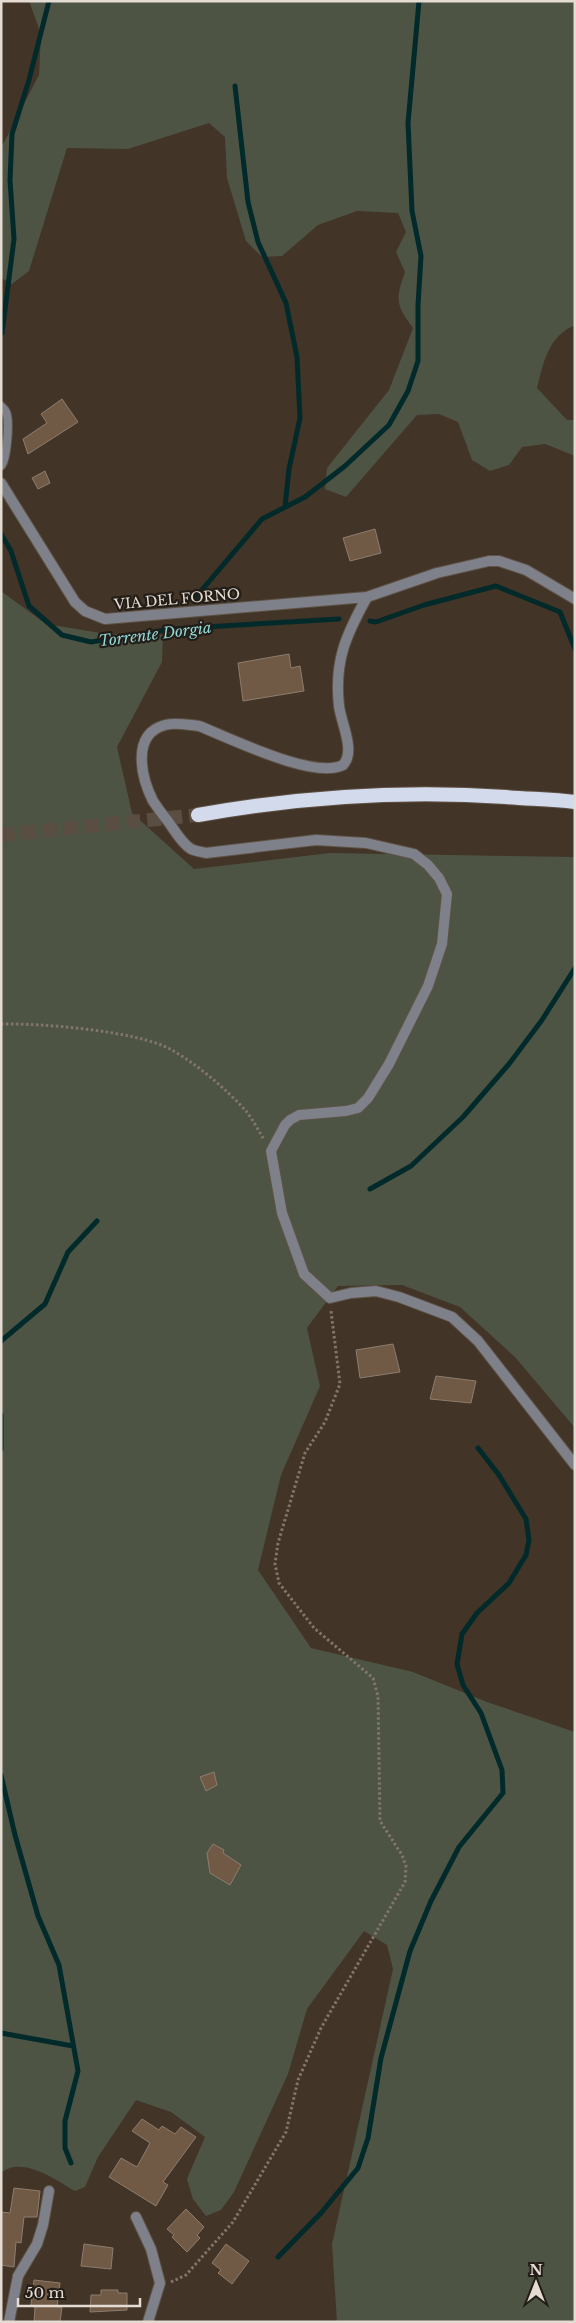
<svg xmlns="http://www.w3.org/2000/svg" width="576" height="2323" font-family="'Libre Baskerville',serif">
	<rect width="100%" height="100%" fill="#423427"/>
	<path fill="#4d5444" d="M29 1H575V325C548 337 544 361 537 388L567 420H575V456L545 444 522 447 509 465 490 471 472 460 458 422 439 414 417 415 346 497 325 489 327 468 389 390 413 328C396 305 395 300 405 272L396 252 406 232 398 213 357 211 318 225 282 256 262 257 246 241 227 178 225 137 209 123 128 149 67 148 29 271 12 284 1 278V148L39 75 41 34Z
		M1 591 46 624 107 634 163 635 162 662 117 747 132 813 194 869 330 853 575 857V1428L515 1357 460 1307 402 1285 338 1286 307 1328 320 1386 281 1475 258 1570 311 1648 413 1672 487 1702 575 1732V2322H337L332 2244 393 1969 387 1945 364 1931 307 2009 288 2074 234 2192 221 2210 206 2216 193 2199 187 2179 205 2137 171 2112 136 2100 98 2157 85 2187 75 2191C56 2180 22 2155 1 2173Z"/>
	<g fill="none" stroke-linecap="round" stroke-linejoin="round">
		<path stroke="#022a2b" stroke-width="5" d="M235 86 248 202 258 242 286 303 297 357 300 418 289 469 285 507
			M2 333 14 239 10 180 12 134 29 80 49 1
			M1 534 11 551 29 606 62 635 91 642 171 629 339 619
			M195 598 262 519 305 497 345 466 389 425 408 391 418 361V305L421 256 412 211 408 123 419 1
			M370 621 376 622 424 605 496 586 560 612 575 649
			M370 1189 411 1166 463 1117 509 1064 542 1020 575 968
			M1 1341 45 1304 68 1252 97 1221
			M1 1415V1449
			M1 1775 15 1835 38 1916 59 1965 78 2071 65 2121V2148L71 2163
			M1 2033 73 2046
			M278 2257 321 2213 358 2168 368 2138 381 2058 410 1951 431 1901 459 1847 503 1793 502 1770 481 1713 463 1685 457 1664 462 1634 477 1613 509 1583 526 1555 529 1540 526 1519 499 1475 478 1448"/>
	</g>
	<path fill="#705a46" stroke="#8d7d6e" d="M62 399 78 422 28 454 23 439 47 423 41 414Z
		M45 471 50 483 38 489 32 478Z
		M375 529 381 553 350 561 343 538Z
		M289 654 291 668 300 666 304 691 243 701 238 663Z
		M393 1344 400 1372 360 1378 356 1350Z
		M436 1376 476 1381 471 1403 430 1399Z
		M214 1772 217 1785 206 1791 200 1777Z
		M213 1844 224 1850 223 1853 241 1865 230 1885 210 1873 207 1853Z
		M142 2119 159 2130 162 2126 175 2134 181 2127 196 2137 163 2182 168 2185 156 2206 109 2177 121 2158 137 2167 150 2143 132 2131Z
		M14 2188 40 2191 37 2217H24L21 2243 16 2242 14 2267 1 2265V2212L10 2213Z
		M186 2209 204 2227 197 2235 200 2238 187 2252 172 2237 174 2235 167 2229Z
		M84 2244 113 2248 111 2269 81 2266Z
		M226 2244 249 2261 232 2284 218 2273 221 2270 212 2263Z
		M34 2280 60 2283 57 2307H62L60 2322H34L35 2307 31 2305Z
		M101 2290H118V2293H127V2310L90 2312 91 2295H101Z"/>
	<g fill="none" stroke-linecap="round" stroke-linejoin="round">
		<path stroke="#5a4d41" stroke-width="14" stroke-dasharray="14 7" stroke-linecap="butt" d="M1 835 198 815"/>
		<defs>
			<path id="service" d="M1 406C3 408 5 409 6 412 10 420 7 460 1 466"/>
			<path id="minor" d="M1 483 75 602 85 611 105 619 367 597 437 573 489 561H499L526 570 575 599
				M367 597C346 635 334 661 339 706 341 723 356 751 343 765 314 780 230 738 199 726 188 725 176 722 165 725 131 734 141 777 153 801 157 807 162 814 167 820 174 829 181 843 191 849 195 851 202 852 206 853L316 840 366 843 414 854 428 865 439 878 447 894 442 944 428 986 389 1064 368 1098 358 1108 346 1111 299 1115 290 1120 285 1125 271 1151 282 1213 304 1274 330 1298 351 1293 376 1291 399 1297 452 1317 478 1341 575 1465
				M136 2217 151 2249 160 2283 148 2322
				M9 2322 18 2276 37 2244 43 2225 49 2191"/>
			<path id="trunk" d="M198 815C299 797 403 790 506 797 529 799 552 799 575 802"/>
		</defs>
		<use href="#service" stroke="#5f5246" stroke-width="10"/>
		<use href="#minor" stroke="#5f5246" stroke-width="12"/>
		<use href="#trunk" stroke="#5f5246" stroke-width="16"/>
		<path stroke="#82766b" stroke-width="3" stroke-dasharray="2.5 2.5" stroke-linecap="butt" d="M1 1024C40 1023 137 1031 170 1049 197 1064 225 1088 246 1111 253 1120 259 1131 264 1140
			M171 2282 186 2275 233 2222 286 2132 298 2080 321 2028 405 1882 406 1866 402 1855 380 1821 378 1696 373 1678 314 1628 279 1583 275 1564 278 1543 305 1453 325 1422 340 1384 331 1311"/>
		<use href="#service" stroke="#7e818a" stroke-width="8"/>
		<use href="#minor" stroke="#7e818a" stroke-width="10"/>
		<use href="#trunk" stroke="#d3daec" stroke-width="14"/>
	</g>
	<g text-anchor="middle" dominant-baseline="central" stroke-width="4.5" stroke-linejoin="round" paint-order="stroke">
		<g font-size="14" fill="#e4dbd3" stroke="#231d17">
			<text transform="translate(177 599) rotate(-5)">VIA DEL FORNO</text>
		</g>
		<g font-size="15" font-style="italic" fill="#90d9da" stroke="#231d17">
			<text transform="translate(155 634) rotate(-7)">Torrente Dorgia</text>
		</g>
	</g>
	<rect width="576" height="2323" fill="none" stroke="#e4dbd3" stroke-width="5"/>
	<g transform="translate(536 2283)" stroke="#231d17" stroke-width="4" paint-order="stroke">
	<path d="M0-4L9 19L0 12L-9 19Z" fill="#e4dbd3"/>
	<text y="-8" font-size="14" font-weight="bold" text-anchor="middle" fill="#e4dbd3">N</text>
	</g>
	<path d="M18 2298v8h122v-8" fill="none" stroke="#e4dbd3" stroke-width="2.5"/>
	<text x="25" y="2298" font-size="15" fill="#e4dbd3" stroke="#231d17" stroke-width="4" paint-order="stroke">50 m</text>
</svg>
